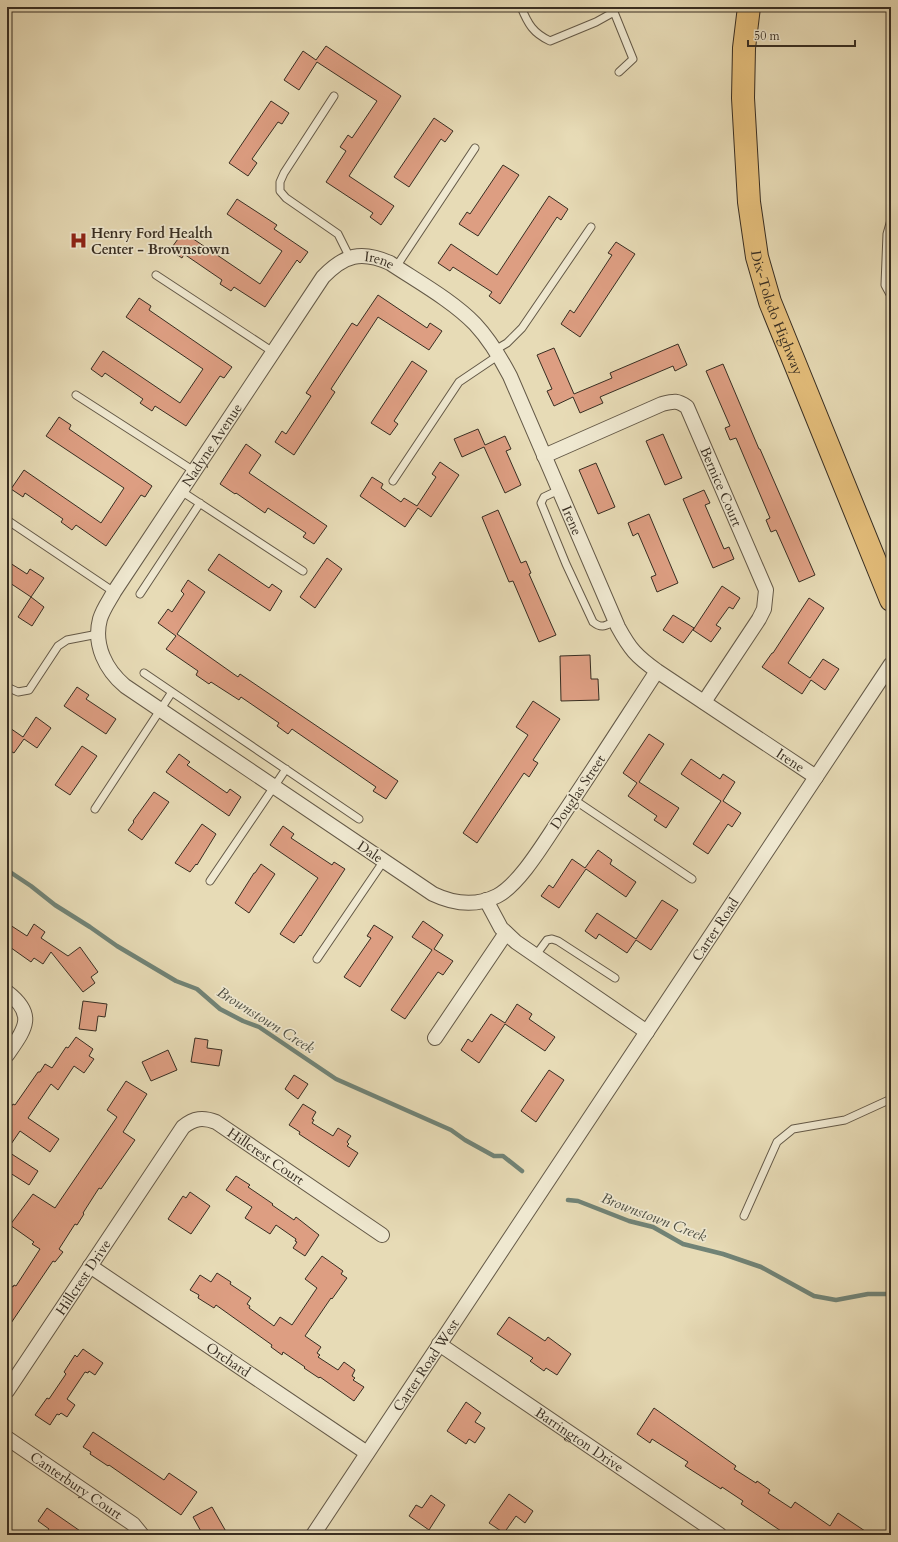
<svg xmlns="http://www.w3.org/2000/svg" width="898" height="1542" font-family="Cardo,serif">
	<rect width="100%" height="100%" fill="#e7dbb6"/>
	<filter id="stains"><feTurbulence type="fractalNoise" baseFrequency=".005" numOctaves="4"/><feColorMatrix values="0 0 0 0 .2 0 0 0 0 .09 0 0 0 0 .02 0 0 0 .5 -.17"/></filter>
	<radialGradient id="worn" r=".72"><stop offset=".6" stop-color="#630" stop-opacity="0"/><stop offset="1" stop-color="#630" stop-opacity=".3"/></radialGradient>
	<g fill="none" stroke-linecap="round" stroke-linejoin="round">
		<path stroke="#718376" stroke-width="4.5" d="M7 870 31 886 55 905 90 927 117 946 176 981 197 989 220 1009 243 1021 259 1027 336 1079 451 1130 465 1140 494 1156H503L522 1171
			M568 1200 578 1201 629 1221 653 1227 683 1244 723 1254 761 1267 814 1296 836 1300 868 1294H891"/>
	</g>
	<path fill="#dd9e82" stroke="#382e22" d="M326 46 401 96 349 176 394 206 381 225 370 217 373 213 326 182 346 151 340 147 348 135 352 138 377 101 317 62 299 90 284 80 303 51 316 60Z
		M271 101 289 113 282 124 278 122 252 159 257 163 248 176 229 163Z
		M434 118 453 131 445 142 441 139 409 187 394 177Z
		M503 165 519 175 478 236 459 224 467 212 470 214Z
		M549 196 568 209 561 220 557 217 500 304 489 296 492 292 453 267 450 271 438 263 451 244 497 275Z
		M237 199 277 225 274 229 308 252 300 263 297 260 265 307 234 287 231 291 220 284 222 280 184 254 182 258 170 250 183 232 260 284 282 251 227 214Z
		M616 242 635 254 580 337 561 324 570 310 574 313 612 255 608 253Z
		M378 295 427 328 430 323 442 331 429 350 378 317 331 389 335 392 294 455 275 442 282 431 286 434 311 396 306 393 352 323 357 326Z
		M139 298 151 306 149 310 232 367 224 378 220 376 186 426 155 406 152 411 140 403 143 399 105 373 102 377 91 369 103 351 180 403 203 369 126 317Z
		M678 344 687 365 675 371 673 366 600 397 603 403 580 413 573 397 554 406 547 391 552 389 537 355 554 348 574 394 612 378 610 373Z
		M412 361 427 371 394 421 398 424 390 435 371 423Z
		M723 364 759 449H760L815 575 799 582 776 530 771 532 766 520 770 518 736 438 730 440 725 428 730 426 706 371Z
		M59 417 71 425 69 429 152 486 145 497 141 495 106 546 76 525 72 530 61 522 63 519 25 493 23 497 11 489 24 470 101 523 124 488 46 436Z
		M478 429 485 445 505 436 511 449 506 451 521 485 505 493 484 447 462 457 454 439Z
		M663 434 682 478 665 485 646 441Z
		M246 444 261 455 249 473 327 526 314 544 303 537 306 533 268 508 265 513 236 493 235 494 220 484Z
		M440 462 459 475 431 517 418 508 405 527 360 496 372 477 383 484 381 488 401 502 404 498 417 506 436 477 432 474Z
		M596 463 615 507 598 514 579 470Z
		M704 490 710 503 705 505 724 549 729 547 734 559 713 568 683 499Z
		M498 510 521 563 526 561 531 573 529 574 556 635 539 642 513 581 509 582 482 517Z
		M649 514 678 583 657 592 651 577 656 575 638 533 633 536 628 523Z
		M219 554 269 588 272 584 282 591 270 611 208 570Z
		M327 558 342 569 315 608 300 597Z
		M7 561 27 574 30 569 44 578 31 597 7 581Z
		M188 580 205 592 177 634 238 677 240 674 398 781 386 799 373 791 376 787 292 729 288 734 277 726 279 723 241 697 239 700 211 682 209 684 196 675 198 671 166 649 176 636 158 623 168 609 172 612 184 594 181 591Z
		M722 586 740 598 733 609 729 607 716 625 721 628 711 642 693 630Z
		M31 597 44 607 32 626 18 617Z
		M809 598 824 608 788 663 810 678 823 659 839 669 825 690 811 680 802 694 762 667 772 653H773Z
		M673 615 694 628 683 643 663 630Z
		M590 655 591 679H598L599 700 561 701 560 656Z
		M77 687 89 695 86 699 116 719 106 734 64 706Z
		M533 701 560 719 533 760 538 763 529 777 524 773 477 843 463 833 528 735 516 727Z
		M36 717 51 728 37 748 24 739 14 753 7 749V726L23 737Z
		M649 734 664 744 639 782 679 808 666 828 654 820 657 816 628 796 637 783 623 773Z
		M82 746 97 756 70 795 55 785Z
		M179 754 190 762 187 765 227 793 230 789 241 797 229 816 166 772Z
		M691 759 720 779 723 774 735 782 723 801 741 813 732 827 728 824 708 854 693 844 721 801 681 774Z
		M154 792 169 802 142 840 128 830 134 822 133 821Z
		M202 824 216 834 197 865 196 864 190 872 175 863Z
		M283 826 294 834 291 838 332 865 334 862 345 869 301 936 300 935 294 943 280 934 318 878 270 845Z
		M598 850 612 860 610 864 636 882 626 897 586 869 559 908 541 896 549 885 553 888 572 859 585 868Z
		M261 864 275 874 249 913 235 903 254 873H255Z
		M662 900 678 910 651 950 636 940 627 953 599 934 596 939 585 931 597 913 636 939Z
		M423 921 443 935 434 949 453 961 443 975 438 972 405 1019 391 1010 432 950 412 937Z
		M7 923 27 936 34 924 45 932 41 938 68 956 80 947 98 972 91 977 95 983 83 992 51 952 43 964 34 958 31 962 7 945Z
		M374 925 393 937 360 987 344 977 371 938 367 936Z
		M83 1001 107 1004 105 1017 98 1016 96 1031 79 1029Z
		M517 1004 532 1014 529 1019 555 1037 545 1051 505 1024 479 1063 461 1050 468 1039 472 1042 491 1014 505 1023Z
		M76 1037 93 1049 89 1056 94 1059 84 1073 74 1066 58 1090 51 1084 28 1118 59 1139 50 1152 20 1131 7 1150V1113L13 1104 15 1105 38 1072H40L45 1064 52 1068 66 1047 68 1048Z
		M195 1038 208 1040 207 1048 222 1050 219 1066 191 1062Z
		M168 1050 177 1070 151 1081 142 1062Z
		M549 1070 564 1080 536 1122 521 1111Z
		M294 1075 308 1084 298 1099 285 1089Z
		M126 1081 147 1094 123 1132 135 1140 101 1189 99 1188 83 1213 84 1214 77 1225 75 1224 59 1249 63 1252 55 1262 53 1261 7 1329V1284L13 1287 14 1285 16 1286 40 1249 32 1244 34 1242 10 1225 33 1194 55 1208 117 1117 107 1110Z
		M303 1104 316 1112 312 1119 314 1120 312 1123 333 1136 338 1128 351 1136 347 1142 349 1144 347 1146 358 1153 349 1167 299 1134 300 1132 289 1125Z
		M7 1151 38 1171 29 1185 7 1171Z
		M236 1176 250 1185 248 1187 273 1204 272 1205 294 1220 296 1217 319 1235 305 1256 293 1248 297 1242 295 1241 296 1239 276 1225 270 1234 245 1218 252 1207 226 1190Z
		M190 1192 210 1206 191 1234 168 1219 183 1196 186 1198Z
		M322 1256 343 1271 341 1274 347 1278 332 1299 331 1298 305 1336 321 1347 317 1353 320 1355 318 1357 338 1370 344 1362 355 1370 352 1376 355 1378 353 1380 364 1387 354 1401 320 1377 319 1378 304 1368 305 1367 283 1352 282 1355 271 1347 272 1345 216 1305 214 1308 198 1298 199 1295 190 1290 200 1275 211 1282 217 1273 231 1282 230 1284 251 1298 247 1304 250 1306 249 1308 274 1326 280 1317 292 1325 317 1288 305 1279Z
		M509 1317 545 1341 548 1337 571 1354 557 1375 546 1368 544 1371 530 1361 533 1358 497 1334Z
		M83 1349 103 1363 95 1375 89 1371 88 1373 85 1372 67 1399 75 1405 67 1417 61 1413 59 1415 57 1414 50 1425 35 1415 47 1398 49 1399 66 1374 64 1372 75 1355 77 1357Z
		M466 1402 481 1413 475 1422 485 1428 475 1443 469 1439 466 1444 447 1431Z
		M654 1408 736 1466 734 1469 756 1483 757 1481 770 1490 768 1493 791 1508 795 1502 830 1526 838 1513 871 1535H787L741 1504 743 1501 722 1487 721 1489 685 1466 688 1462 652 1439 650 1443 637 1434Z
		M93 1432 164 1480 169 1473 197 1492 181 1515 109 1465 108 1466 90 1454 91 1452 83 1447Z
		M509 1494 533 1511 525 1523 516 1516 504 1533 489 1523Z
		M431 1495 445 1505 429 1530 409 1516 416 1505 422 1508Z
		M212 1507 228 1535H203L193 1517Z
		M47 1508 86 1535H45L49 1529 38 1521Z"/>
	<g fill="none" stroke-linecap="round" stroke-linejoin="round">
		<defs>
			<path id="lane" d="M521 7C528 24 533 33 550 41L596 22 614 12
				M613 7 614 12 633 59 619 72
				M334 96 284 173 280 182V191L286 198 338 234 350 258
				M891 220 887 234 885 285 891 296
				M396 267 475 148
				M156 275 273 352
				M495 350 507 343 522 328 591 227
				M76 395 194 471
				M393 481 459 382 499 355
				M559 490 544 497 541 503 566 564 593 622C602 629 605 626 615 621
				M181 491 303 571
				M7 520 114 592
				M140 594 200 503
				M144 673 359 819
				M7 687 18 692 29 690 58 646 67 640 98 634
				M573 799 692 879
				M95 809 172 692
				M210 881 286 769
				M536 955 547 940 552 939 558 941 615 978
				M317 959 383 862
				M744 1216 777 1142 793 1129 845 1120 891 1099"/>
			<g id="street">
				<path id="s1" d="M544 456 662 404C674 401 677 400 687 407L766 590 764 609 759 619 704 702"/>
				<path id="s2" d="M657 671C625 720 593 770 560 819 545 841 520 884 497 896 475 907 454 904 433 894L125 686C106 670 93 645 100 619 103 609 109 601 114 592L323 277C344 255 361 250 390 263 417 281 453 301 475 324 490 340 500 357 510 376L618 627C630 649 636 656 657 671L816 777"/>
				<path d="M486 900 501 928 516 942 647 1032"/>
				<path d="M7 992C37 1015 25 1029 7 1055"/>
				<path d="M435 1038 506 933"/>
				<path id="s3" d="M90 1266 367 1453"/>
				<path id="s4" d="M439 1344 720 1535"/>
				<path id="s5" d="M7 1391 183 1127C194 1118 203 1117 216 1122L382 1235"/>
				<path id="s6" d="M7 1438 133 1524 142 1535"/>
				<path id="s7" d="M313 1535 891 664"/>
			</g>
			<g id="primary">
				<path id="s8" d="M749 7 744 48 743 98 749 202 757 257 770 302 891 600"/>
			</g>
		</defs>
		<use href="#lane" stroke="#645947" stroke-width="9"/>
		<use href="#street" stroke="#645947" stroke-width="16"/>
		<use href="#primary" stroke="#382e22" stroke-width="24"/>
		<use href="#lane" stroke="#efe8d0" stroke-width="7"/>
		<use href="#street" stroke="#efe8d0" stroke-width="14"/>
		<use href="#primary" stroke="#e4be7b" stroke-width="22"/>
	</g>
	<defs>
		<symbol id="hospital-bare" viewBox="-9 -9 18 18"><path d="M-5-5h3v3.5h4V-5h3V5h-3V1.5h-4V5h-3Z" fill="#8f2418" stroke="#efe8d0" stroke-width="2.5" paint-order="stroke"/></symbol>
	</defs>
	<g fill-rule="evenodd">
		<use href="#hospital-bare" x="66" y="228" width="25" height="25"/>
	</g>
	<g text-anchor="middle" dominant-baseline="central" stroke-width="3.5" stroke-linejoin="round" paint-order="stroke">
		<g font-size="14" font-weight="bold" fill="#382e22" stroke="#efe8d0" text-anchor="start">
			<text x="91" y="233">Henry Ford Health<tspan x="91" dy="16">Center - Brownstown</tspan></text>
		</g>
		<g font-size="14" fill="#382e22" stroke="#efe8d0">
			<text stroke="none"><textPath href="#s2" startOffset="1263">Irene</textPath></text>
			<text stroke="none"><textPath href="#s8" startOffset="310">Dix-Toledo Highway</textPath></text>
			<text stroke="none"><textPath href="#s2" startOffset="998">Nadyne Avenue</textPath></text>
			<text stroke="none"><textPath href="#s1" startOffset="242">Bernice Court</textPath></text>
			<text stroke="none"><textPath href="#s2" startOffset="1599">Irene</textPath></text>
			<text stroke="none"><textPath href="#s2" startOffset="1935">Irene</textPath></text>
			<text transform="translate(578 792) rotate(-56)">Douglas Street</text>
			<text transform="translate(370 852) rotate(34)">Dale</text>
			<text stroke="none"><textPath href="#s7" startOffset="727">Carter Road</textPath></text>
			<text stroke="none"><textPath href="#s5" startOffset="413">Hillcrest Court</textPath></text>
			<text stroke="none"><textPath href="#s5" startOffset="137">Hillcrest Drive</textPath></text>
			<text stroke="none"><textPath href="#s3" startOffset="167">Orchard</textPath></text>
			<text stroke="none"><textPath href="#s7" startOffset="204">Carter Road West</textPath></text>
			<text stroke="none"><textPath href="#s4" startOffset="170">Barrington Drive</textPath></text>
			<text stroke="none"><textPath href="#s6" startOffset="84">Canterbury Court</textPath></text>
		</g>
		<g font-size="15" font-style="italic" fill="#505145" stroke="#efe8d0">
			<text transform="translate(266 1020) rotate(32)">Brownstown Creek</text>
			<text transform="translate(654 1217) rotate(21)">Brownstown Creek</text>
		</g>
	</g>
	<rect width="898" height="1542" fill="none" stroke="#e7dbb6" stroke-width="24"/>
	<rect x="8" y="8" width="882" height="1526" fill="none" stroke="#382e22" stroke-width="2"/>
	<rect x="12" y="12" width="874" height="1518" fill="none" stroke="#382e22"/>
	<path d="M748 40v6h107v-6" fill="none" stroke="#382e22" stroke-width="2"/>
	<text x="754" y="40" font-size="12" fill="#382e22" stroke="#efe8d0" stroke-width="3" paint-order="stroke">50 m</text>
	<rect width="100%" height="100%" filter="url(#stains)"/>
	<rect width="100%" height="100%" fill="url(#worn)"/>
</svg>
